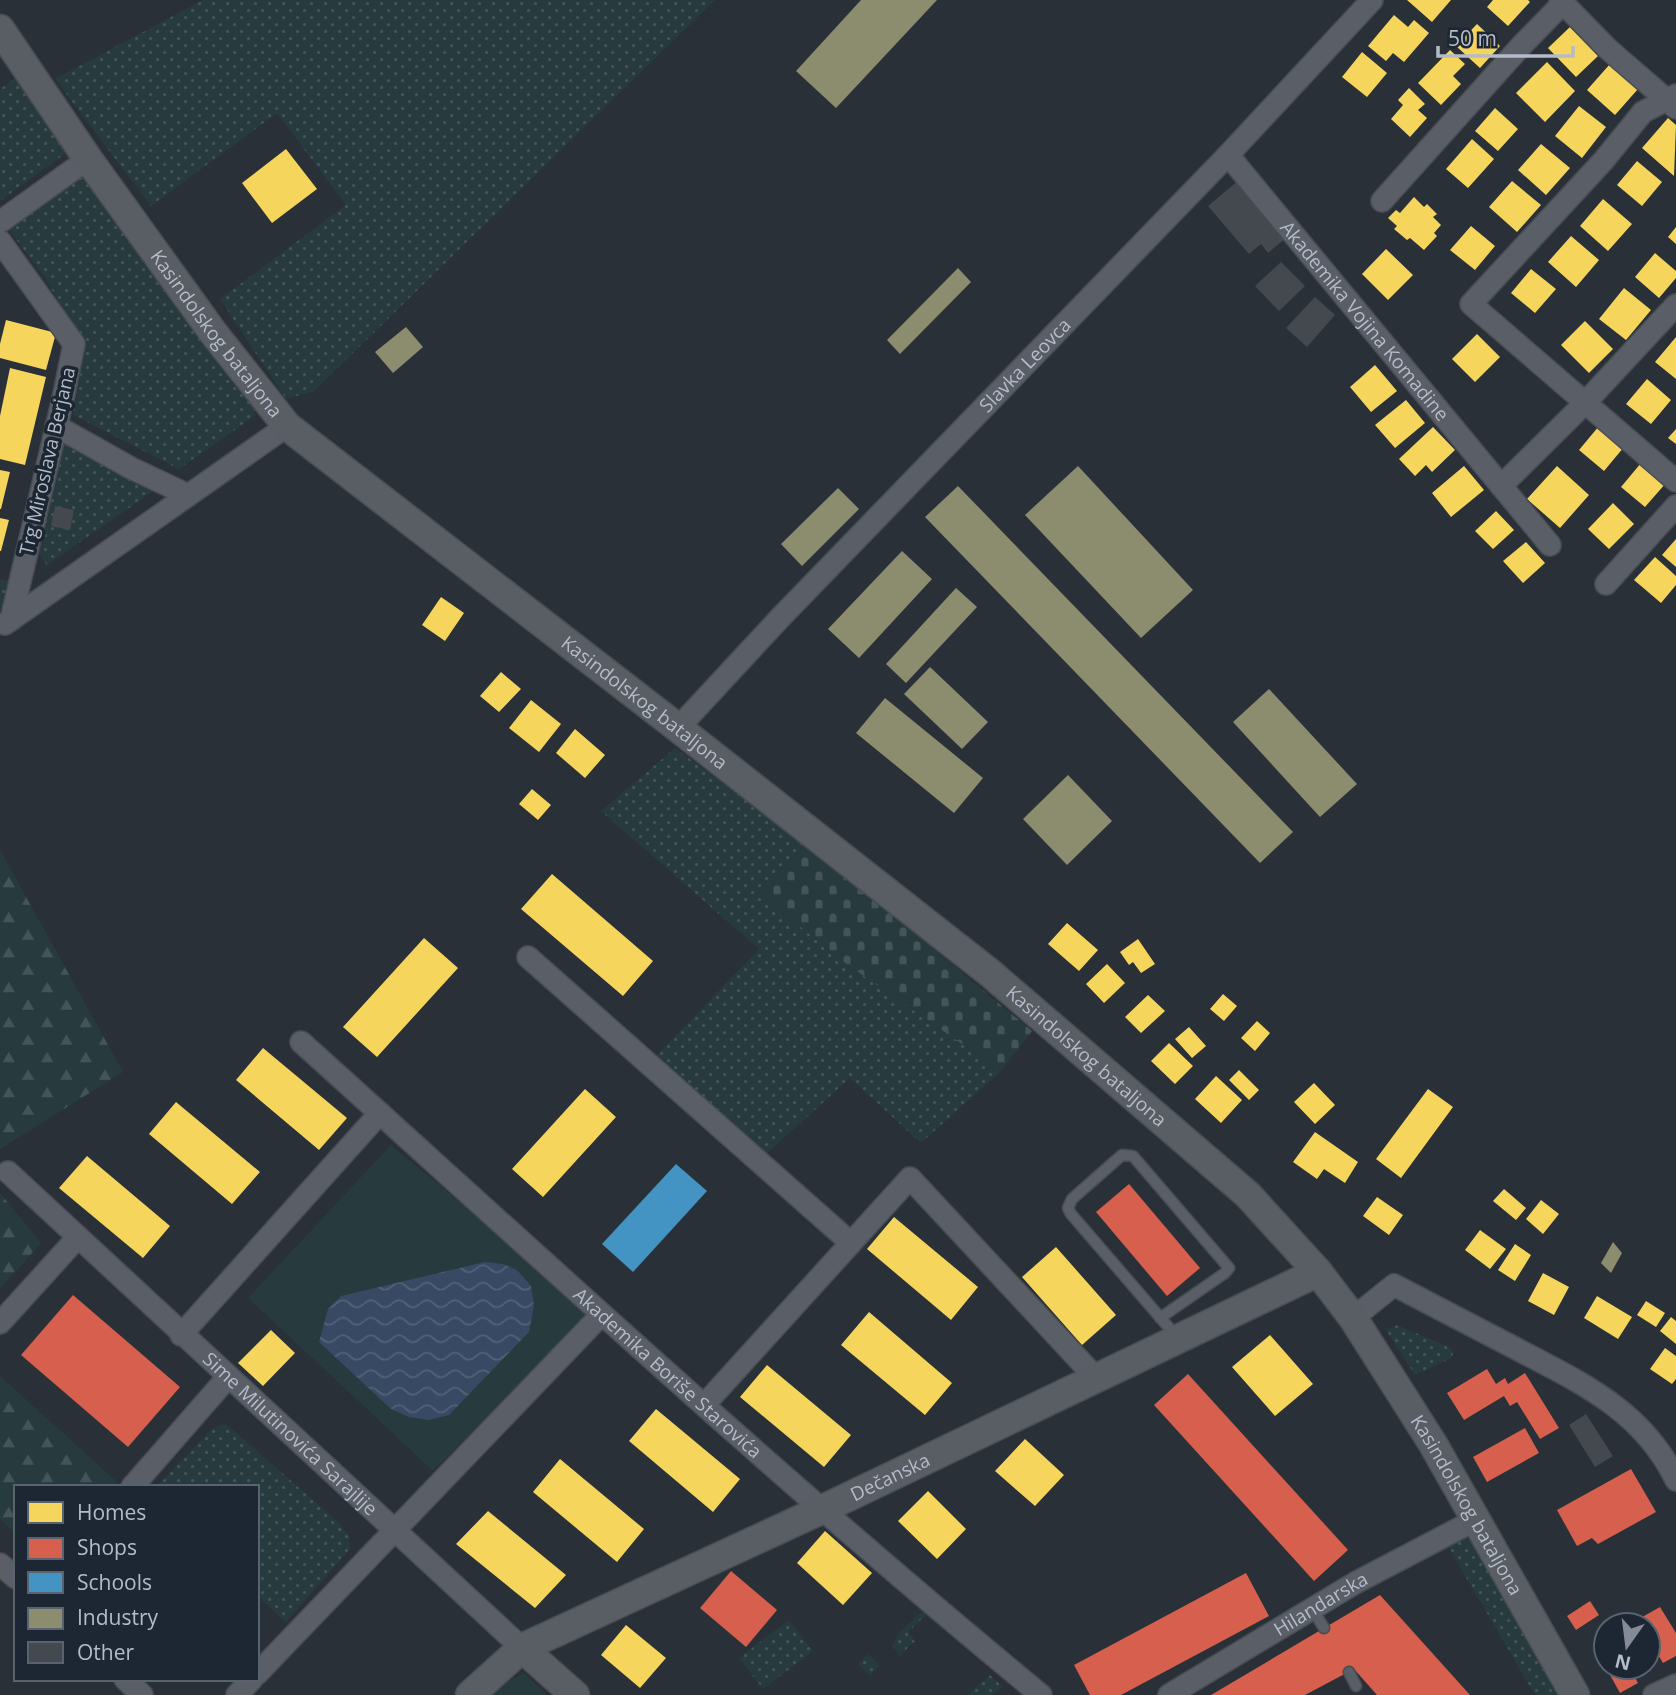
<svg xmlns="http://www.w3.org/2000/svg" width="1676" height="1695" font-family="'Open Sans',sans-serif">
	<defs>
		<pattern id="grass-dots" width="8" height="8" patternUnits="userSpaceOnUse" patternTransform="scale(1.75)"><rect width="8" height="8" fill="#273a3e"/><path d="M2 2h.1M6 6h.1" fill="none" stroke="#445559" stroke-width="1.8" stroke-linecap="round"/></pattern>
		<pattern id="forest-firs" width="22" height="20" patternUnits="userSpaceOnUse" patternTransform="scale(1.75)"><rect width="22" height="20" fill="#273a3e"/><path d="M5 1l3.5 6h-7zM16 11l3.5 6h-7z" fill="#445559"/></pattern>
		<pattern id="cemetery-stones" width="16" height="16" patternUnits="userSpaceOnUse" patternTransform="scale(1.75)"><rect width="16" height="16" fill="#273a3e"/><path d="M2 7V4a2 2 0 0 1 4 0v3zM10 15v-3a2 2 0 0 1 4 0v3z" fill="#445559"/></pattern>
		<pattern id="water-waves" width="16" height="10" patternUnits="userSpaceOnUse" patternTransform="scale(1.75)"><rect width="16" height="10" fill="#384963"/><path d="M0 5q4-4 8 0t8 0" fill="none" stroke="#526178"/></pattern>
	</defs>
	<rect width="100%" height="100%" fill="#2a3038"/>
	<path fill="url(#grass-dots)" d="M203 0H715L314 391 286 399 220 299 346 205 277 113 151 206 55 79Z
		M20 75 73 148 0 201V89Z
		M83 172 258 401 253 417 179 469 73 415 85 348 45 278 7 227Z
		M65 437 162 485 47 565 36 550Z
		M0 579 12 582 4 614 0 617Z
		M675 748 805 842 762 896 848 965 1001 1071 921 1143 850 1078 755 1164 656 1056 759 949 601 811Z
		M1397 1325 1451 1348 1453 1354 1451 1358 1415 1375 1386 1330Z
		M226 1424 338 1522 349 1536 350 1549 286 1622 257 1596V1487H156L213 1428Z
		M1467 1538 1485 1552 1568 1695H1535L1446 1543Z
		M924 1610 927 1614 908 1632 915 1641 900 1655 892 1646 897 1635Z
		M789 1620 813 1651 763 1689 739 1658Z
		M868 1654 880 1666 870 1676 858 1664Z
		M990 1675 1003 1687 992 1695H967Z"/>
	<path fill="url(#forest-firs)" d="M0 850 123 1072 0 1149Z
		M0 1193 41 1243 0 1289Z
		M0 1376 117 1482 113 1487H16V1533L0 1519Z"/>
	<path fill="url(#cemetery-stones)" d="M805 842 1032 1031 1001 1071 848 965 762 896Z"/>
	<path fill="#273a3e" d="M391 1145 594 1313 433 1471 248 1298Z
		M524 1673 547 1695H483L486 1692Z"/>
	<path fill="url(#water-waves)" d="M485 1262 503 1264 517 1270 531 1286 534 1306 529 1332 449 1415 429 1420 409 1417 391 1409 319 1342 328 1309 341 1296Z"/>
	<path fill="#f6d55c" d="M1407 0H1451L1432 22Z
		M1493 0H1528L1530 2 1508 26 1487 7Z
		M1394 15 1408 27 1414 20 1429 33 1404 62 1393 53 1386 61 1368 46Z
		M1477 24 1500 46 1480 68 1456 46Z
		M1570 27 1598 56 1576 77 1548 48Z
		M1450 50 1465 64 1453 76 1461 84 1441 105 1418 83Z
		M1362 52 1387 73 1367 97 1342 77Z
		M1547 62 1575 91 1545 122 1516 93Z
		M1610 64 1638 89 1615 115 1587 90Z
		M1409 88 1425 104 1418 110 1427 118 1410 137 1391 119 1403 105 1398 100Z
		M1579 106 1606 127 1582 158 1555 136Z
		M1495 108 1518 129 1498 151 1475 131Z
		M1668 118 1676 125 1674 176 1642 148Z
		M1472 139 1494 159 1468 188 1446 169Z
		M1541 144 1570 168 1546 195 1518 170Z
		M286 149 317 189 272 223 242 183Z
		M1637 161 1662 182 1642 206 1617 185Z
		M1512 181 1541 205 1517 232 1489 207Z
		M1414 197 1424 207 1427 204 1437 214 1433 217 1441 225 1434 233 1437 236 1424 250 1410 238 1407 240 1394 229 1397 226 1388 218 1396 210 1400 213Z
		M1603 199 1632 224 1608 251 1580 226Z
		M1471 226 1495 246 1475 270 1450 250Z
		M1676 227V244L1668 237Z
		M1571 236 1599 260 1576 287 1548 262Z
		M1386 249 1413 275 1388 300 1362 274Z
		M1655 253 1676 271V278L1659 298 1635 277Z
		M1531 269 1556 289 1535 313 1511 293Z
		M1624 288 1651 310 1626 340 1599 319Z
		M6 320 56 333 46 370 0 358V344Z
		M1585 321 1613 349 1589 373 1561 345Z
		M1477 334 1500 357 1475 382 1452 359Z
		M1676 337V379L1655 362Z
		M1375 365 1397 391 1371 412 1350 387Z
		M10 368 46 377 25 465 0 459V416Z
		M1647 379 1671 400 1651 424 1626 404Z
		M1406 400 1425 423 1395 448 1375 425Z
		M1599 426 1624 447 1604 471 1579 450Z
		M1433 427 1455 450 1432 472 1426 465 1415 476 1399 459Z
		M1676 429V444L1668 438Z
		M1641 463 1666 483 1645 507 1621 487Z
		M1464 466 1484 490 1451 517 1432 493Z
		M1557 466 1589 495 1560 528 1527 499Z
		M0 470 10 472 1 509H0Z
		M1613 503 1634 524 1609 549 1588 529Z
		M1496 511 1514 530 1493 549 1475 531Z
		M0 518 9 520 1 551H0Z
		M1676 539V567L1662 555Z
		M1526 542 1545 563 1523 583 1503 561Z
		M1655 557 1676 576V585L1661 603 1634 580Z
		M441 597 464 613 445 641 422 625Z
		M501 672 521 689 499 712 480 696Z
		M531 700 561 724 539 752 509 728Z
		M575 729 605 755 585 778 556 753Z
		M532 789 551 805 538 820 519 804Z
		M552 874 653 961 623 996 521 909Z
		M1067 923 1098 950 1079 971 1048 944Z
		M424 938 458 968 377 1057 343 1027Z
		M1138 939 1155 964 1141 973 1133 962 1129 965 1120 952Z
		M1107 964 1125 983 1104 1003 1086 984Z
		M1223 994 1237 1006 1224 1021 1210 1009Z
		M1148 995 1165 1011 1141 1033 1125 1017Z
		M1257 1021 1270 1033 1255 1051 1241 1038Z
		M1189 1027 1206 1046 1192 1058 1175 1039Z
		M1169 1043 1193 1066 1175 1084 1151 1061Z
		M263 1048 347 1118 319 1150 236 1080Z
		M1239 1070 1259 1090 1249 1100 1229 1080Z
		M1216 1076 1242 1100 1221 1123 1195 1099Z
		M1314 1083 1335 1105 1315 1124 1294 1102Z
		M585 1089 616 1117 543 1197 512 1169Z
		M1428 1089 1453 1107 1401 1178 1376 1159Z
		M176 1102 260 1172 232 1204 149 1134Z
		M1315 1132 1358 1162 1345 1183 1324 1169 1317 1179 1293 1162Z
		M87 1156 170 1226 143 1258 59 1188Z
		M1504 1189 1526 1208 1516 1220 1493 1201Z
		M1377 1197 1403 1215 1389 1235 1363 1216Z
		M1541 1200 1559 1214 1543 1234 1526 1219Z
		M894 1217 978 1287 951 1320 867 1249Z
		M1480 1230 1506 1249 1490 1269 1465 1250Z
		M1515 1244 1531 1255 1515 1281 1498 1270Z
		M1056 1247 1116 1315 1082 1345 1022 1277Z
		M1543 1273 1569 1287 1554 1315 1528 1301Z
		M1597 1296 1632 1317 1618 1339 1584 1318Z
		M1646 1301 1665 1313 1656 1327 1637 1315Z
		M869 1312 952 1383 925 1415 841 1345Z
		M1671 1317 1676 1321V1344L1660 1331Z
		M271 1330 295 1353 263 1386 238 1363Z
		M1270 1335 1313 1384 1275 1416 1232 1367Z
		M1665 1348 1676 1356V1379L1672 1384 1650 1369Z
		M767 1365 851 1435 824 1467 740 1397Z
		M656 1409 740 1479 713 1512 629 1441Z
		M1025 1439 1064 1475 1035 1506 995 1471Z
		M560 1459 644 1529 617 1562 533 1492Z
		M928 1491 966 1529 937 1559 898 1521Z
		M488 1511 566 1575 535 1608 456 1544Z
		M825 1531 872 1573 843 1605 797 1563Z
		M626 1625 666 1658 640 1688 601 1655Z"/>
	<path fill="#d6604d" d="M1129 1184 1200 1268 1167 1296 1096 1212Z
		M73 1295 180 1387 128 1447 21 1355Z
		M1487 1369 1496 1384 1505 1378 1508 1384 1525 1373 1559 1428 1540 1439 1517 1402 1510 1406 1504 1396 1464 1420 1447 1393Z
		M1188 1374 1348 1550 1314 1581 1154 1405Z
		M1525 1428 1539 1453 1487 1482 1473 1457Z
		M1631 1469 1656 1512 1598 1544 1592 1538 1577 1546 1557 1510Z
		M731 1571 777 1610 746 1647 700 1608Z
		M1246 1573 1269 1616 1121 1695H1090L1074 1665Z
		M1380 1595 1470 1695H1377L1354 1669 1305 1695H1211Z
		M1590 1601 1599 1615 1576 1630 1567 1616Z
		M1660 1607 1676 1633V1656L1663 1663 1648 1638V1625H1640L1637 1620Z
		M1606 1651V1667H1629L1638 1683 1620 1693 1599 1655Z"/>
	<path fill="#4393c3" d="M676 1164 707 1191 633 1272 602 1244Z"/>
	<path fill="#8c8c6e" d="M861 0H937L836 108 796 71Z
		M958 268 971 282 900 354 887 340Z
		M406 327 423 347 393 373 375 352Z
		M1078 466 1193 590 1141 638 1025 515Z
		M958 486 1293 832 1260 863 925 517Z
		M838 488 859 509 802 566 781 544Z
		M902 551 932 579 859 658 828 629Z
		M956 588 977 607 906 683 886 664Z
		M930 667 988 722 962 749 904 694Z
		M1269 689 1357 784 1320 817 1233 722Z
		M885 698 983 778 954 813 856 733Z
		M1068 775 1112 821 1067 865 1023 819Z
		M1613 1242 1622 1253 1611 1273 1601 1263Z"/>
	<path fill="#444950" d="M1239 180 1287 237 1268 253 1261 244 1249 254 1208 206Z
		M1281 262 1305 286 1279 311 1255 286Z
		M1315 297 1335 315 1307 347 1286 328Z
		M55 506 74 510 70 530 51 526Z
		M1586 1414 1613 1456 1595 1467 1569 1425Z"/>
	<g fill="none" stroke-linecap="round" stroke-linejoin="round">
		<defs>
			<path id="lane" d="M1160 1318 1225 1273 1229 1268 1133 1156 1122 1155 1072 1199 1068 1208 1071 1214 1177 1337
				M1313 1610 1324 1628
				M1349 1672 1356 1686"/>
			<g id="street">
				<path d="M1560 0 1608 49 1676 108"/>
				<path d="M1676 95 1643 112 1604 160 1471 304 1676 481"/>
				<path id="s1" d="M1228 155 1550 545"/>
				<path d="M1382 201 1521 46 1563 3"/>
				<path d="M0 222 88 159"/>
				<path d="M0 241 74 344 64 394 11 620"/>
				<path d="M56 426 131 468 188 495"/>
				<path d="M1501 486 1584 404 1676 305"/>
				<path d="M1606 584 1676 506"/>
				<path d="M5 624 287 426"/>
				<path id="s2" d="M678 728 780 618 1228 155 1372 0"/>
				<path d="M528 957 851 1243"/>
				<path id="s3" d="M301 1042C545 1262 787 1486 1041 1695"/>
				<path id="s4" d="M8 1172 522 1648"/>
				<path d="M1353 1318 1394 1285C1434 1306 1474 1327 1513 1347 1579 1382 1642 1409 1676 1480"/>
				<path d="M0 1323 78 1237"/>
				<path d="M181 1335 380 1113"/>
				<path d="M705 1404 910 1178 1096 1378"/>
				<path d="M132 1487 228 1377"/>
				<path d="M0 1564 16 1578"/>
				<path d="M257 1674 602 1314"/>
				<path d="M125 1679 142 1695"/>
				<path d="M237 1695 252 1679"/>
				<path id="s5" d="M1169 1695 1355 1583 1477 1519"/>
				<path d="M1654 1695 1676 1685"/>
			</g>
			<g id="secondary">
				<path id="s6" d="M0 29 88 159 212 331 287 426 678 728 990 973 1248 1195 1318 1272 1353 1318 1433 1444 1575 1695"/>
				<path d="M522 1648 575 1695"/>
				<path id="s7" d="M470 1695 522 1648 823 1509 1318 1272"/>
			</g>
		</defs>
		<use href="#lane" stroke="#484c53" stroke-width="13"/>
		<use href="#street" stroke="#484c53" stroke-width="24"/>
		<use href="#secondary" stroke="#484c53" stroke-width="31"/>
		<use href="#lane" stroke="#5a5e66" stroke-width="10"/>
		<use href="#street" stroke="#5a5e66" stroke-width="21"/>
		<use href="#secondary" stroke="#595d64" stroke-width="28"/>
	</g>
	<g text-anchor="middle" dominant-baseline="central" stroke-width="7" stroke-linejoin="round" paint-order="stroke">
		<g font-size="19" fill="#b4bcc9" stroke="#1d2633">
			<text stroke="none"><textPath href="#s1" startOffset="215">Akademika Vojina Komadine</textPath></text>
			<text stroke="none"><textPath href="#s6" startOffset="374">Kasindolskog bataljona</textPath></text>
			<text stroke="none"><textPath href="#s2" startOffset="502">Slavka Leovca</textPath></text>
			<text transform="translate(47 461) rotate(-77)">Trg Miroslava Berjana</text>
			<text stroke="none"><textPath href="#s6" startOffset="942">Kasindolskog bataljona</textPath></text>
			<text stroke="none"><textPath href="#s6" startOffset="1508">Kasindolskog bataljona</textPath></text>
			<text stroke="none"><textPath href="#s3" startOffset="494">Akademika Boriše Starovića</textPath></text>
			<text stroke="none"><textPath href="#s4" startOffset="385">Sime Milutinovića Sarajlije</textPath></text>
			<text stroke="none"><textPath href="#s7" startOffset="476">Dečanska</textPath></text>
			<text stroke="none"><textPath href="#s6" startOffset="2102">Kasindolskog bataljona</textPath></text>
			<text stroke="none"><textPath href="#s5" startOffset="177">Hilandarska</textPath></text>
		</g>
	</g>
	<rect x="14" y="1485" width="245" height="196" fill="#1d2633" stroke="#59626f" stroke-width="2"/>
	<rect x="28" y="1502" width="35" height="21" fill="#f6d55c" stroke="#59626f" stroke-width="2"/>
	<text x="77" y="1520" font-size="21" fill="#b4bcc9">Homes</text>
	<rect x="28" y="1538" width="35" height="21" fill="#d6604d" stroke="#59626f" stroke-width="2"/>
	<text x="77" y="1555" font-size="21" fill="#b4bcc9">Shops</text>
	<rect x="28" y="1572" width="35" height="21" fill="#4393c3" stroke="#59626f" stroke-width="2"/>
	<text x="77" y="1590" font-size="21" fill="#b4bcc9">Schools</text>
	<rect x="28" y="1608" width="35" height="21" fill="#8c8c6e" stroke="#59626f" stroke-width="2"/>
	<text x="77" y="1625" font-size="21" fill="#b4bcc9">Industry</text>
	<rect x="28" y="1642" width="35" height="21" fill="#444950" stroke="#59626f" stroke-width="2"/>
	<text x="77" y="1660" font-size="21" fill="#b4bcc9">Other</text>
	<g transform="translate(1627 1646) rotate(194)"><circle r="33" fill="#1d2633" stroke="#59626f" stroke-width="2"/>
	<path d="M0-5L12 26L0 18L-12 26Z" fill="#848b96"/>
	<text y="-10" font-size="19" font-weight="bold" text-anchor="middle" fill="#b4bcc9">N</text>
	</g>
	<path d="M1438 46v10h135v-10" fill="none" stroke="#b4bcc9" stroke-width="3.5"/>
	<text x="1448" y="46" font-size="21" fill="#b4bcc9" stroke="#1d2633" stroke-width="5" paint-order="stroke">50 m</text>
</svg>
